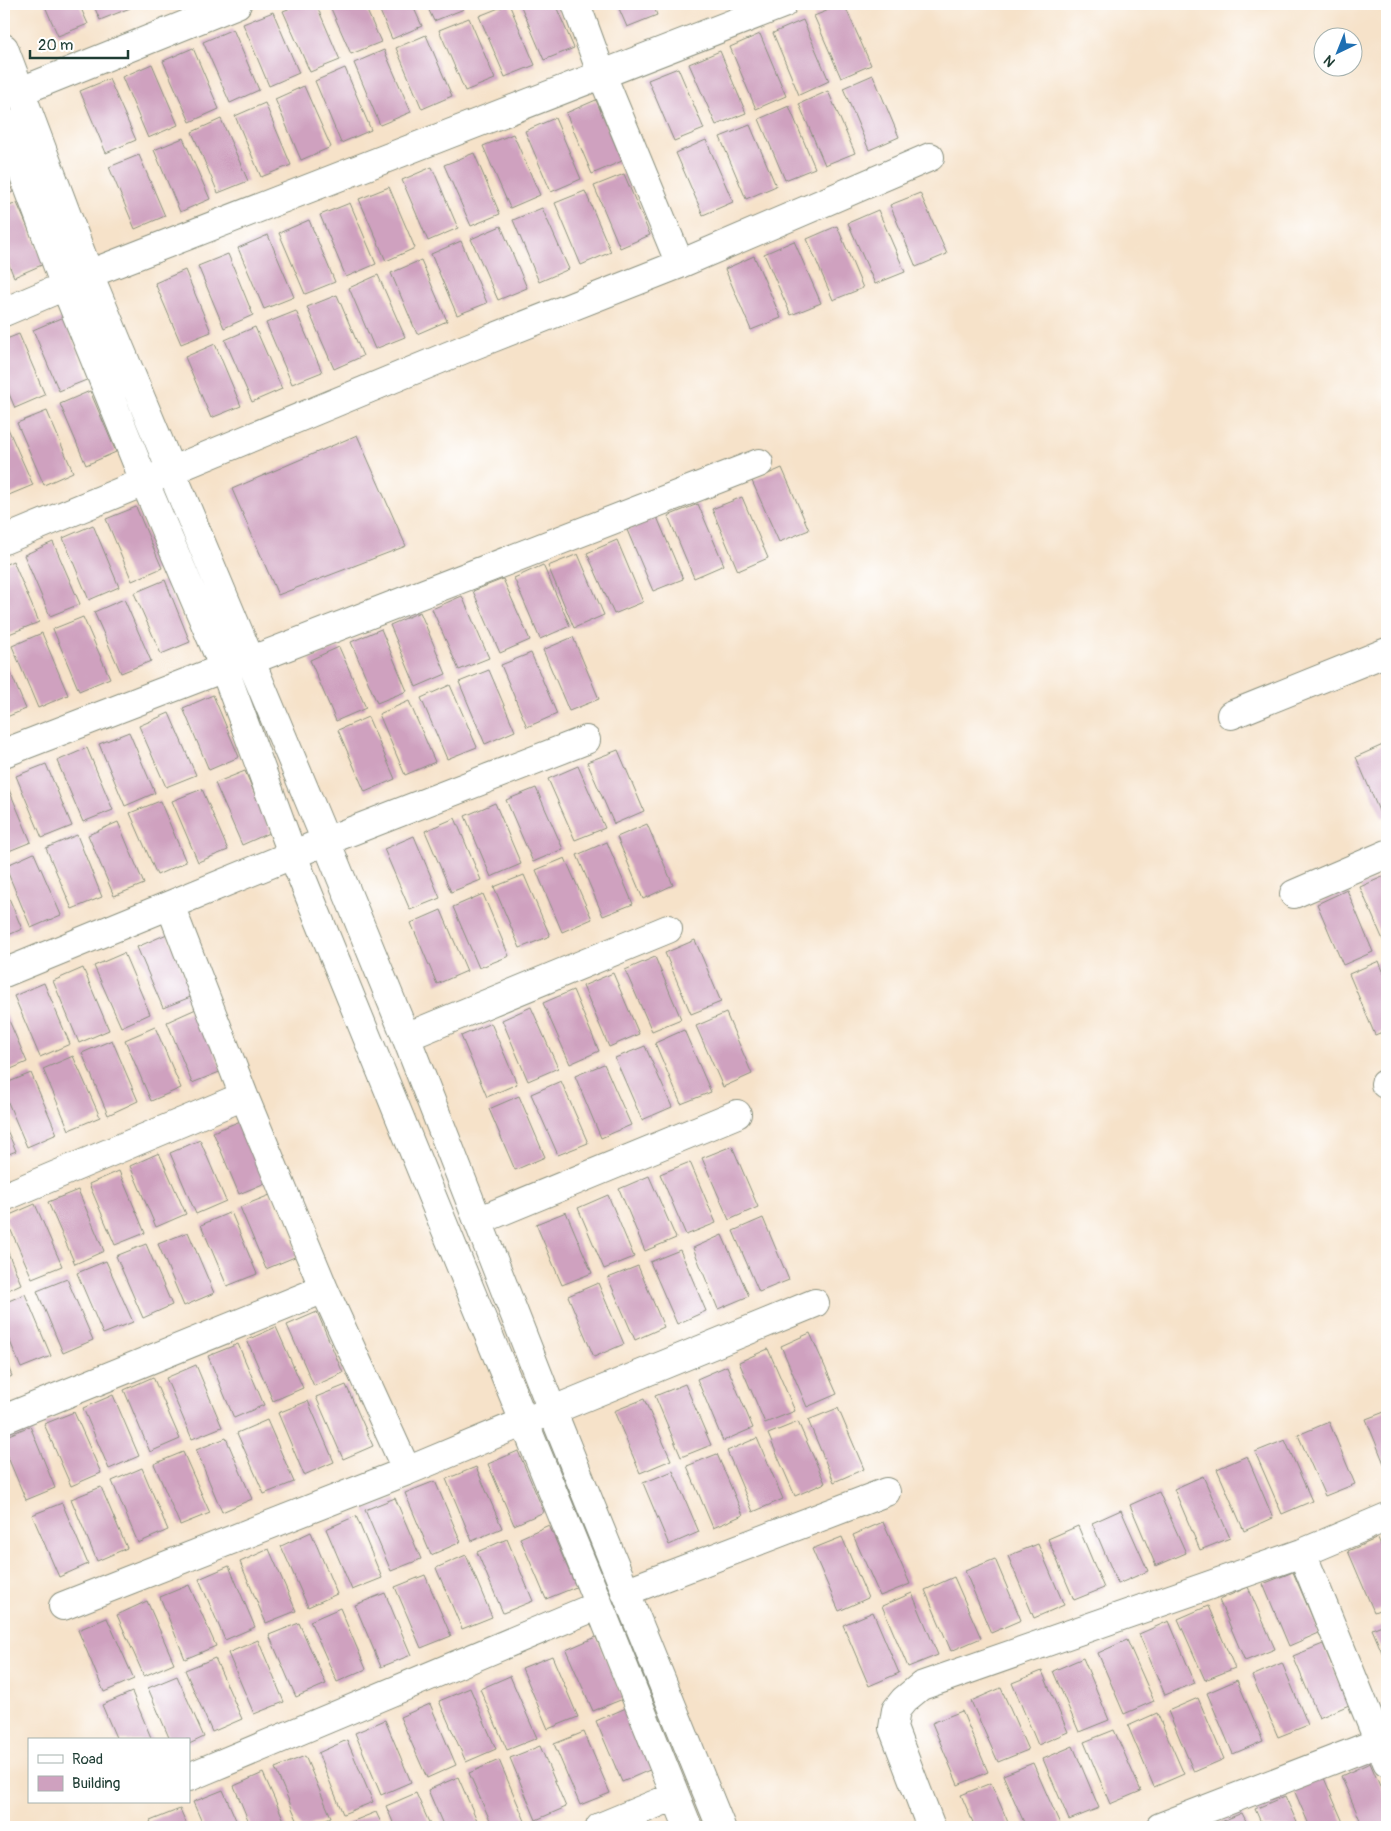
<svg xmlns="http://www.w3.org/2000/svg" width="1391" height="1831" font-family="Pangolin,sans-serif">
	<rect width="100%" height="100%" fill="#fff"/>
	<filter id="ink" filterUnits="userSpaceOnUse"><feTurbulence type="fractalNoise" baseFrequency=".02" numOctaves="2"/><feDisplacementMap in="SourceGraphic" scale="10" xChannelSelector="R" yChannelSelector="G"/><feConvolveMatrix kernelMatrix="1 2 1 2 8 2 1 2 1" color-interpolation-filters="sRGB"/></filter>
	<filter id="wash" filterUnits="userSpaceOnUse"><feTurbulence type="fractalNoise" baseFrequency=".0096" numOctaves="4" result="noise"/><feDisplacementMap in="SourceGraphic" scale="20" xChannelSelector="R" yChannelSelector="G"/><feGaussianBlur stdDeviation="1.12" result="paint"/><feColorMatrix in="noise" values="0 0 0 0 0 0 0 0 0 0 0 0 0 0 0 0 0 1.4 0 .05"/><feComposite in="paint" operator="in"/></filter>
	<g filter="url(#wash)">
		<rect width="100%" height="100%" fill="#f6e2c9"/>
		<g id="blocks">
			<path fill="#cfa1bf" d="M44 4H79L88 24 58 36Z
				M93 4H128L130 8 100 20Z
				M301 4H316L340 60 310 72 283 11Z
				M329 4H364L381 42 351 54Z
				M377 4H412L422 26 392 39Z
				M426 4H462L464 9 434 21Z
				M509 4 535 65 505 77 479 16Z
				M520 4H555L574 48 544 60Z
				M617 4H653L657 15 627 27Z
				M844 4 871 65 841 78 814 16Z
				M273 12 299 73 269 86 243 24Z
				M469 18 495 79 465 91 439 30Z
				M803 20 829 81 799 95 773 33Z
				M233 29 259 90 230 103 203 42Z
				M760 34 786 96 756 109 730 47Z
				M426 35 452 96 422 109 396 48Z
				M193 48 219 109 190 122 163 61Z
				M384 50 411 112 380 125 354 63Z
				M720 51 746 113 716 125 689 64Z
				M152 64 178 125 148 138 122 77Z
				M345 68 371 130 341 143 315 81Z
				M678 68 704 129 674 141 648 80Z
				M873 75 899 137 869 150 843 88Z
				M109 79 136 140 106 153 80 91Z
				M304 86 331 147 301 160 275 99Z
				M828 91 855 153 825 165 799 104Z
				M596 100 622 161 592 174 566 113Z
				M265 103 291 165 261 177 235 116Z
				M789 106 815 168 785 180 759 119Z
				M555 118 581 179 551 192 525 131Z
				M221 119 248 181 218 193 192 132Z
				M750 125 776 186 746 199 720 137Z
				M513 134 540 195 510 208 483 146Z
				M183 138 210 199 180 212 154 150Z
				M706 140 733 202 703 215 676 153Z
				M474 153 500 214 471 226 444 165Z
				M139 155 165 216 135 229 109 167Z
				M432 167 458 228 428 241 402 180Z
				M4 171 13 192 4 196Z
				M624 174 650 235 620 248 594 186Z
				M389 187 415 248 386 261 359 199Z
				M585 191 611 252 581 265 555 203Z
				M920 193 947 254 916 267 890 205Z
				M17 203 44 264 14 277 4 253V208Z
				M350 203 376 264 346 277 320 215Z
				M542 208 569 269 539 282 513 220Z
				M878 210 905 272 875 284 848 223Z
				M309 220 335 282 305 294 279 233Z
				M501 226 527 288 498 300 471 239Z
				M837 226 863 288 833 300 807 239Z
				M268 235 294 297 264 309 238 248Z
				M461 241 487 303 457 315 431 254Z
				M794 241 821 303 791 315 764 254Z
				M228 254 253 315 224 328 198 266Z
				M754 256 781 318 751 330 725 269Z
				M421 260 447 321 417 334 391 273Z
				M185 270 211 332 181 344 155 283Z
				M378 275 405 337 375 349 349 288Z
				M337 295 363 356 334 369 307 307Z
				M296 311 322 372 292 384 266 323Z
				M63 317 89 379 59 391 33 330Z
				M255 327 282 389 252 402 225 340Z
				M19 334 45 395 15 408 4 382V340Z
				M215 344 241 406 211 418 185 357Z
				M90 391 116 452 86 465 60 404Z
				M47 411 73 472 44 485 17 423Z
				M6 424 33 485 4 497V425Z
				M357 435 406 546 278 595 232 489Z
				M782 468 809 530 779 542 752 481Z
				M742 497 768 558 738 571 712 509Z
				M698 504 724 565 694 578 668 516Z
				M136 507 162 568 132 581 106 519Z
				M657 517 683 579 653 591 627 530Z
				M93 525 119 587 89 600 63 538Z
				M617 540 643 602 614 614 587 553Z
				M53 542 80 604 50 616 24 555Z
				M578 554 604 615 574 628 548 566Z
				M13 561 39 622 9 634 4 622V565Z
				M543 565 570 626 540 639 514 578Z
				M503 579 530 640 500 653 473 591Z
				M165 580 190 642 161 654 134 593Z
				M462 596 489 658 459 670 432 609Z
				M124 599 151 661 121 673 94 612Z
				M420 612 446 674 416 687 390 625Z
				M83 617 110 678 79 691 53 629Z
				M381 629 407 691 377 703 351 642Z
				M42 633 68 695 38 708 12 646Z
				M573 637 599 699 569 711 543 650Z
				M339 647 366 708 336 721 310 660Z
				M531 653 557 714 527 727 501 665Z
				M4 657 26 709 4 718Z
				M489 670 515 731 485 744 459 682Z
				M450 685 477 747 447 759 421 698Z
				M213 695 239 757 209 770 183 708Z
				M409 701 435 762 405 775 379 714Z
				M169 713 196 775 166 787 139 726Z
				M368 717 395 779 365 792 338 730Z
				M129 732 155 793 125 806 99 744Z
				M1385 744 1387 749V816L1382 818 1356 757Z
				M87 748 113 810 83 822 57 761Z
				M618 750 644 811 614 824 587 762Z
				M46 764 72 826 42 838 16 776Z
				M578 766 605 828 575 840 548 779Z
				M245 771 271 832 242 845 215 783Z
				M4 778 31 842 4 853Z
				M536 788 563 849 533 862 506 800Z
				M202 789 228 850 198 862 172 801Z
				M160 801 186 862 157 875 130 813Z
				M495 803 521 864 491 877 465 816Z
				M455 818 481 880 451 892 425 831Z
				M118 822 144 884 114 896 88 835Z
				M647 824 673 885 643 899 617 837Z
				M77 835 102 897 72 909 46 848Z
				M414 836 440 898 410 910 384 849Z
				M607 842 633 904 603 916 577 855Z
				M34 853 61 915 31 928 5 866Z
				M565 858 592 919 562 932 536 870Z
				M524 875 550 936 520 948 494 887Z
				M1387 875V949L1360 887Z
				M4 886 22 929 4 937Z
				M1347 890 1373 952 1343 965 1317 904Z
				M483 894 509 956 479 968 453 907Z
				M441 910 467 971 437 984 411 923Z
				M167 934 193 996 163 1008 137 947Z
				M695 940 721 1002 691 1014 665 953Z
				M124 953 150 1014 121 1027 94 966Z
				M655 957 681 1019 652 1031 625 970Z
				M1379 961 1387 981V1030L1375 1035 1349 974Z
				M83 968 109 1030 79 1043 53 981Z
				M613 973 639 1034 609 1047 583 986Z
				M44 983 70 1044 40 1057 14 996Z
				M573 990 599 1051 570 1064 543 1003Z
				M531 1007 558 1068 528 1081 502 1020Z
				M4 1009 27 1062 4 1072Z
				M196 1009 222 1071 192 1083 167 1022Z
				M726 1013 752 1074 723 1087 696 1026Z
				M491 1023 517 1084 487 1097 461 1036Z
				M155 1027 181 1088 151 1101 125 1040Z
				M684 1030 711 1092 681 1104 655 1043Z
				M112 1040 138 1101 108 1115 82 1053Z
				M645 1046 672 1107 642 1120 615 1058Z
				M73 1056 100 1117 69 1130 43 1069Z
				M604 1064 631 1125 601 1138 575 1076Z
				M31 1073 57 1134 27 1147 4 1093V1084Z
				M561 1081 588 1143 558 1155 531 1094Z
				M519 1096 545 1157 515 1170 489 1109Z
				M243 1120 270 1181 239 1194 213 1132Z
				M4 1123 16 1151 4 1156Z
				M200 1140 226 1201 196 1214 170 1153Z
				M732 1146 758 1207 729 1220 702 1158Z
				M159 1153 186 1214 156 1227 130 1166Z
				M690 1162 716 1223 686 1235 660 1174Z
				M119 1171 145 1233 115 1245 89 1184Z
				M649 1176 676 1238 645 1251 619 1189Z
				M78 1190 104 1251 75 1264 48 1202Z
				M270 1195 297 1256 266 1269 240 1207Z
				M608 1195 634 1257 604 1269 578 1208Z
				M35 1204 62 1266 32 1278 5 1217Z
				M231 1212 257 1274 227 1286 201 1225Z
				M566 1212 592 1273 562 1285 536 1224Z
				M763 1218 789 1280 759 1292 733 1231Z
				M188 1232 214 1293 184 1306 158 1244Z
				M722 1235 749 1296 718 1309 693 1248Z
				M4 1243 21 1284 4 1292Z
				M146 1244 172 1305 143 1318 116 1256Z
				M680 1250 706 1311 677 1324 650 1262Z
				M106 1261 133 1322 103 1334 77 1273Z
				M638 1266 664 1327 635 1340 608 1278Z
				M67 1279 93 1340 63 1353 37 1291Z
				M598 1283 624 1344 594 1357 568 1296Z
				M25 1294 51 1356 21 1368 4 1327V1303Z
				M317 1312 343 1373 314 1386 287 1325Z
				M276 1327 303 1388 273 1401 247 1340Z
				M810 1333 837 1394 807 1407 781 1346Z
				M238 1344 264 1405 234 1418 208 1356Z
				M768 1349 795 1411 765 1423 739 1362Z
				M4 1357 12 1376 4 1380Z
				M196 1365 222 1427 192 1439 166 1378Z
				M727 1366 753 1428 723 1441 697 1379Z
				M153 1377 180 1439 150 1452 124 1390Z
				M685 1384 711 1445 681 1457 655 1396Z
				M346 1385 373 1446 343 1459 316 1397Z
				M113 1395 139 1456 109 1469 83 1408Z
				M644 1399 671 1460 640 1473 614 1411Z
				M308 1401 334 1462 304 1475 278 1413Z
				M838 1408 864 1469 834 1482 808 1420Z
				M1387 1411V1471L1366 1419Z
				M74 1412 101 1473 71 1486 44 1424Z
				M267 1420 294 1482 264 1494 237 1433Z
				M798 1422 825 1483 795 1496 768 1434Z
				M1329 1422 1355 1484 1325 1496 1298 1435Z
				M30 1426 55 1488 26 1500 4 1448V1437Z
				M226 1438 252 1499 222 1512 196 1450Z
				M757 1438 783 1499 753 1512 727 1451Z
				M1285 1440 1312 1501 1282 1514 1255 1452Z
				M518 1451 544 1512 514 1525 488 1464Z
				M183 1452 210 1513 180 1525 154 1464Z
				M717 1454 743 1515 713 1528 687 1466Z
				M1247 1456 1273 1518 1244 1531 1217 1469Z
				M476 1467 502 1528 472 1541 446 1479Z
				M142 1468 168 1530 138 1543 112 1481Z
				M673 1471 699 1532 669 1545 643 1483Z
				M1203 1476 1230 1538 1200 1550 1174 1489Z
				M435 1481 461 1542 431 1555 405 1493Z
				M101 1487 127 1548 97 1561 71 1499Z
				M1159 1492 1186 1553 1156 1566 1130 1505Z
				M395 1498 421 1559 391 1571 365 1510Z
				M62 1503 88 1564 59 1577 32 1515Z
				M1121 1510 1148 1571 1118 1584 1092 1523Z
				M356 1516 382 1578 352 1590 326 1529Z
				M883 1522 910 1584 880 1596 853 1535Z
				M549 1525 576 1587 546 1599 520 1538Z
				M1078 1526 1104 1588 1074 1600 1048 1539Z
				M311 1532 337 1594 308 1607 281 1546Z
				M842 1537 868 1598 839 1611 812 1549Z
				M1378 1538 1387 1560V1607L1374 1612 1348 1551Z
				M507 1539 533 1601 503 1613 477 1552Z
				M1038 1544 1064 1605 1034 1618 1008 1556Z
				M269 1549 296 1611 266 1623 240 1562Z
				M466 1555 492 1617 462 1629 436 1568Z
				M995 1559 1021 1620 991 1633 965 1571Z
				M229 1566 255 1627 225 1640 199 1579Z
				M1293 1572 1319 1633 1289 1646 1263 1584Z
				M425 1575 451 1636 421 1648 395 1587Z
				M954 1577 981 1638 951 1651 925 1590Z
				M189 1585 216 1646 185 1659 160 1597Z
				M1248 1587 1275 1649 1245 1661 1219 1600Z
				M385 1593 411 1655 381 1667 355 1605Z
				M912 1593 938 1655 908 1667 882 1606Z
				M147 1601 174 1663 144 1676 117 1615Z
				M1208 1606 1235 1668 1205 1680 1178 1619Z
				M340 1608 366 1669 337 1682 310 1621Z
				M873 1612 899 1673 869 1686 843 1625Z
				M107 1618 134 1679 104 1692 78 1630Z
				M1169 1621 1195 1683 1165 1695 1139 1634Z
				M299 1623 326 1684 296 1697 269 1635Z
				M1387 1623V1664L1372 1629Z
				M596 1637 623 1699 593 1711 566 1650Z
				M258 1640 284 1702 254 1714 228 1653Z
				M1127 1640 1154 1701 1124 1714 1098 1653Z
				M1323 1644 1349 1705 1319 1718 1293 1656Z
				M552 1656 578 1717 548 1729 522 1668Z
				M215 1658 242 1719 212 1732 185 1670Z
				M1083 1658 1109 1720 1079 1732 1053 1671Z
				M1282 1663 1308 1725 1278 1737 1252 1676Z
				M1042 1671 1068 1732 1038 1745 1012 1683Z
				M177 1676 204 1737 189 1744V1740H170L148 1688Z
				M510 1676 537 1738 507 1750 480 1689Z
				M1237 1680 1263 1741 1233 1754 1207 1693Z
				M470 1688 496 1749 466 1762 439 1701Z
				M1001 1688 1028 1750 998 1762 971 1701Z
				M132 1692 152 1740H117L102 1705Z
				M1198 1698 1224 1759 1194 1772 1168 1711Z
				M430 1704 456 1765 427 1778 400 1717Z
				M626 1708 652 1769 622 1782 596 1721Z
				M962 1711 988 1772 958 1785 932 1723Z
				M1157 1713 1184 1774 1154 1787 1128 1726Z
				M385 1720 411 1782 381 1795 355 1733Z
				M1114 1730 1141 1791 1110 1804 1084 1742Z
				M584 1732 610 1793 580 1805 554 1744Z
				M347 1740 373 1802 343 1814 318 1753Z
				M540 1746 566 1807 536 1820 510 1758Z
				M1073 1746 1099 1808 1069 1820 1043 1759Z
				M305 1756 331 1817 307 1827H300L275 1768Z
				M499 1760 525 1821 511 1827H493L469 1773Z
				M1033 1763 1060 1824 1053 1827H1026L1003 1775Z
				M1370 1763 1387 1802V1827H1363L1341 1776Z
				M263 1773 287 1827H251L234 1786Z
				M458 1777 480 1827H444L428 1790Z
				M1324 1778 1345 1827H1310L1294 1790Z
				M991 1783 1010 1827H975L961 1795Z
				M223 1790 239 1827H204L193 1802Z
				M416 1793 431 1827H395L386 1806Z
				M1285 1796 1299 1827H1263L1255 1809Z
				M180 1809 188 1827H153L150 1821Z
				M376 1812 383 1827H347L346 1824Z
				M1242 1813 1249 1827H1213V1825Z"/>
		</g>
	</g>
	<g filter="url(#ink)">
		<use href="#blocks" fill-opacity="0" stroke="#8a907e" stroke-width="1"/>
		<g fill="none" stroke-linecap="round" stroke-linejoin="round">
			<defs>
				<path id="minor" d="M576 4 602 75 680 264
					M4 48 89 274 326 841 406 1037 552 1410 721 1827
					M21 91 237 4
					M4 122 65 286 145 483 224 668 293 856 599 1605 688 1827
					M4 312 65 286 89 274 783 4
					M4 540 467 348 680 264 930 157
					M252 660 759 463
					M1231 715 1387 652
					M4 753 224 668
					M1294 894 1387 854
					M4 973 170 905
					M406 1037 668 929
					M1385 1084 1387 1083
					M4 1197 244 1096
					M478 1221 737 1114
					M4 1419 324 1289
					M407 1471 324 1289 244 1096 170 905 326 841 586 740
					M1302 1553 1387 1762
					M625 1592 886 1492
					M63 1606 407 1471 524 1422 815 1303
					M189 1777 599 1605
					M600 1827 675 1796
					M931 1827 893 1728 896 1710 904 1700 921 1686 1302 1553 1387 1517
					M1160 1827 1387 1739"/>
			</defs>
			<use href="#minor" stroke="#8a907e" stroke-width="30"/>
			<use href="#minor" stroke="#fff" stroke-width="28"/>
		</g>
	</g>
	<rect width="1391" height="1831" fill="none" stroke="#fff" stroke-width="20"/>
	<rect x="28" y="1738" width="162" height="65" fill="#ffffff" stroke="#a5b1ae"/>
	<rect x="38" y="1755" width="25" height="8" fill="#ffffff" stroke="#a5b1ae"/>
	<text x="72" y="1764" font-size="15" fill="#1f3d34">Road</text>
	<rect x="38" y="1776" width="25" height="15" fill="#cfa1bf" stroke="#a5b1ae"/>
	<text x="72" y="1788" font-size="15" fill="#1f3d34">Building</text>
	<g transform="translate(1338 52) rotate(223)"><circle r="24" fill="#ffffff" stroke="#a5b1ae"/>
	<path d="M0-4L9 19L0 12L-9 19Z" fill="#1f6fb2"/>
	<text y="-8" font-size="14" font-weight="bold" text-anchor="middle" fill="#1f3d34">N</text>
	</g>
	<path d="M30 50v8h98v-8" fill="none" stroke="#1f3d34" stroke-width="2.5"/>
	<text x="38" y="50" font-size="15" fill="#1f3d34" stroke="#ffffff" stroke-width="4" paint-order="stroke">20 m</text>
</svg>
